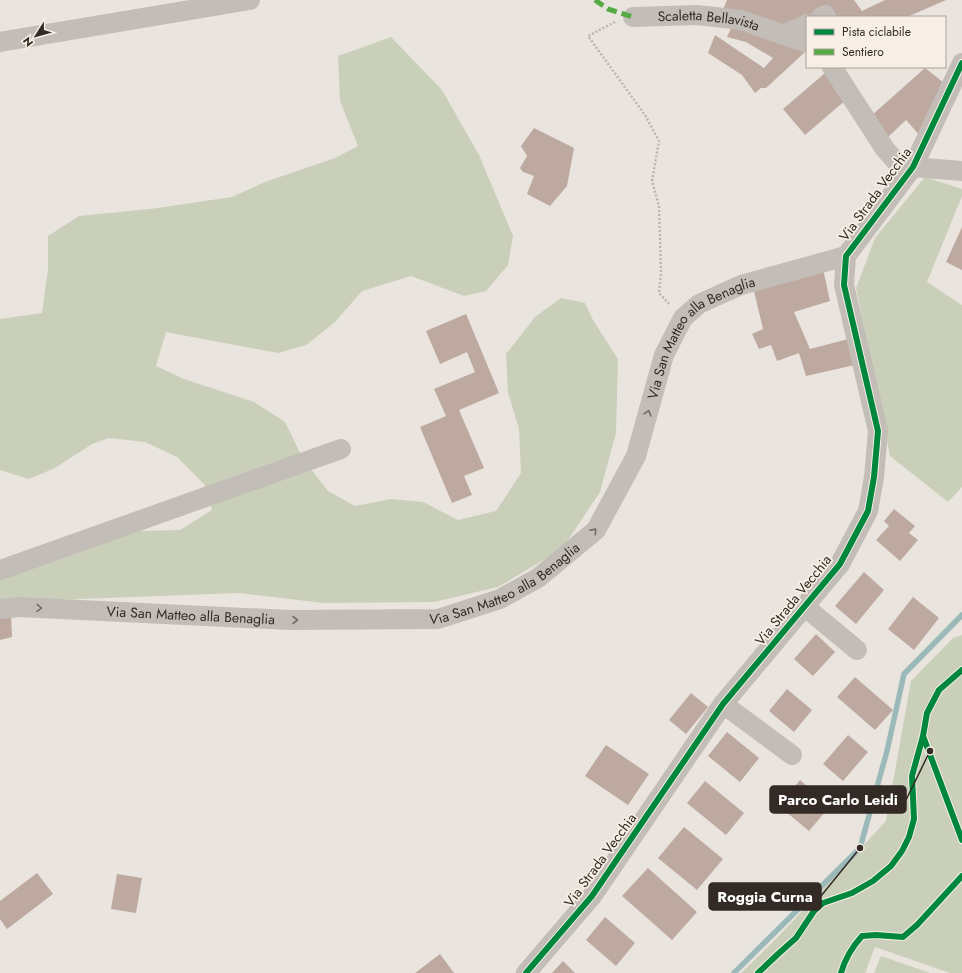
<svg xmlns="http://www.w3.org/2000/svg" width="962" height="973" font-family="Jost,sans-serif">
	<rect width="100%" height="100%" fill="#eae4de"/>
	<path fill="#cacfb9" d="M391 37 442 90 479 155 513 236 508 265 486 291 464 296 411 276 362 291 335 322 306 345 278 353 166 332 156 366 184 379 254 402 285 422 303 459 328 491 355 506 391 499 423 502 458 520 496 511 521 473 519 429 508 393 506 354 535 317 561 298 585 303 593 320 618 359 616 433 600 492 562 549 498 587 434 602 324 603 238 593 0 602V578L138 531 180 530 212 510 204 484 177 457 145 442 109 438 92 444 55 468 29 479 0 470V319L42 313 48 269V236L79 216 150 209 232 197 265 182 335 158 358 146 340 101 338 56Z
		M925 177 962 189V196L927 282 962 305V487L948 502 890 456 856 288 875 238Z
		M962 635V973H950L875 947 865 973H741L777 938 886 821 911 681 953 638Z
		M881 956 930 973H874Z"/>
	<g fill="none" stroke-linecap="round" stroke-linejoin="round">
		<path stroke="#9cb9ba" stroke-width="5.5" d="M734 973 860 848 887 751 904 674 962 615"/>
	</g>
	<path fill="#bda9a0" d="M727 0H854L862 11 885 0H946L907 17H837L830 7 810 17 783 26 722 12Z
		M735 20 805 52 766 88H761L755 93 742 75 708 53 715 35 764 68 773 58 746 42 727 37Z
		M925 68 948 86 922 138 906 120 888 137 871 116Z
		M825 73 847 99 805 135 783 109Z
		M534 128 574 148 567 186 550 206 527 194 534 176 523 172 520 168 527 156 521 146Z
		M962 227V270L946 262Z
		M823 269 830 301 794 312 810 349 852 338 859 364 806 376 799 353 777 361 771 345 759 349 752 334 763 329 753 287Z
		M466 314 499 393 459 410 484 468 464 476 472 495 452 503 420 427 446 416 434 389 475 372 467 352 440 364 426 331Z
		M894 509 915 526 909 533 918 540 900 561 876 540 889 526 884 521Z
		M864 572 884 590 856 624 835 606Z
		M913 597 939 618 914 650 888 629Z
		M11 616 12 637 0 640V617Z
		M816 634 835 652 813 676 794 659Z
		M855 677 893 710 875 730 837 697Z
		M787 689 812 710 794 732 769 711Z
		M691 693 708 707 686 734 669 720Z
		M727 732 759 758 740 782 708 756Z
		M848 735 868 752 843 781 823 764Z
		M606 745 649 774 628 805 585 776Z
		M800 780 830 806 809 831 779 806Z
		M705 781 744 813 726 835 687 803Z
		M684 827 723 859 697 890 658 858Z
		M648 868 697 912 672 940 622 896Z
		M37 873 53 894 7 929 0 919V901Z
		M117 874 142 878 136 913 111 909Z
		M605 917 635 943 616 966 586 940Z
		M440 954 454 973H415Z
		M563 961 575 973H552Z"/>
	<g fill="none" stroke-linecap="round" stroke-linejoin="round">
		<path stroke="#bbb5b0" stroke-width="2.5" stroke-dasharray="2 2" stroke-linecap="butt" d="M615 22 588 36 645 115 659 141 652 181 659 206 661 274 659 293 670 305"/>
		<g stroke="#c3bdb7" stroke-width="20">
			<path id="s1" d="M633 17 697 15 741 20 807 43"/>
			<path d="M821 17 825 15 826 17"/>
			<path d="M783 35 807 24"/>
			<path d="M0 42 250 0"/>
			<path d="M832 67 885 149 907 174"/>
			<path d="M913 167 962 171"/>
			<path d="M0 570 341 449"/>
			<path d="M804 606 857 650"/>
			<path id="s2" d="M0 609 19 607 289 620 438 619 500 599 538 578 596 530 636 456 664 355 683 318 699 304 741 285 846 256"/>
			<path d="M723 704 792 755"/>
			<path d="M526 973 592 896 723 704 840 564 868 511 874 477 878 431 844 285 846 256 913 167 962 63"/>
		</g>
		<path stroke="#54ab44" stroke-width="5" stroke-dasharray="10 5" stroke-linecap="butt" d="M595 0 608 9 633 17"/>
		<defs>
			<path id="cycleway" d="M923 736 962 840
				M526 973 592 896 723 704 840 564 868 511 874 477 878 431 844 285 846 256 913 167 962 63
				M758 973 778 954 796 938 814 911 823 903 852 893 873 881 891 866 902 851 909 837 914 819 912 776 923 736 927 713 939 690 962 670
				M841 973C845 959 852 947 862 936L876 935 903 937 917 925 962 876"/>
		</defs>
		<use href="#cycleway" stroke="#f7efe5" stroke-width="8"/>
		<use href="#cycleway" stroke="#00873e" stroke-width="6"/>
	</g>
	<defs><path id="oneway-chevron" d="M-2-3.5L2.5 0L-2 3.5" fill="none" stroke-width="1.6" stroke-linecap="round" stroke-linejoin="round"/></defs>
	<g stroke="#746c67">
		<use href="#oneway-chevron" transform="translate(648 413) rotate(-74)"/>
		<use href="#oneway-chevron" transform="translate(594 531) rotate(-48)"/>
		<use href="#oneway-chevron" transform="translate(39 608) rotate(3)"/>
		<use href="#oneway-chevron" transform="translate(295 620)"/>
	</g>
	<g text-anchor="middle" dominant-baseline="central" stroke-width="3.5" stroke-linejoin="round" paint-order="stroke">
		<g font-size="14" fill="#332a26" stroke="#f7efe5">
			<text stroke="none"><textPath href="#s1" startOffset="76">Scaletta Bellavista</textPath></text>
			<text transform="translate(875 194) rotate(-54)">Via Strada Vecchia</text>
			<text stroke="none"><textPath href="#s2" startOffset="850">Via San Matteo alla Benaglia</textPath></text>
			<text stroke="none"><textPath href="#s2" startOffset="514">Via San Matteo alla Benaglia</textPath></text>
			<text transform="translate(793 600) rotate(-51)">Via Strada Vecchia</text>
			<text stroke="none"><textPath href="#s2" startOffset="191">Via San Matteo alla Benaglia</textPath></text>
			<text transform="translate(600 860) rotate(-54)">Via Strada Vecchia</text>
		</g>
	</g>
	<path fill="none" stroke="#332a26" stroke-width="1.5" d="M930 751L906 800M860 848L821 896"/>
	<g fill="#332a26" stroke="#f7efe5" stroke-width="1.5">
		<circle cx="930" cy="751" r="4"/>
		<circle cx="860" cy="848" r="4"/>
	</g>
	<g fill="#332a26" stroke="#332a26" stroke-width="1.5">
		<rect x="770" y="786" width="136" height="27" rx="4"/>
		<rect x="709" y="883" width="112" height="27" rx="4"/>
	</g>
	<g font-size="15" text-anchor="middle" font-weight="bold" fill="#fff">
		<text x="838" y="805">Parco Carlo Leidi</text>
		<text x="765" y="902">Roggia Curna</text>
	</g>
	<rect x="806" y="16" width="140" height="52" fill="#f7efe5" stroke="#a9a099"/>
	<rect x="814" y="29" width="20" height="6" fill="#00873e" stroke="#a9a099"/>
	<text x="842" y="36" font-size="12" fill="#332a26">Pista ciclabile</text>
	<rect x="814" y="49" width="20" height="6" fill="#54ab44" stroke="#a9a099"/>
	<text x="842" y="56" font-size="12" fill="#332a26">Sentiero</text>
	<g transform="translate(36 36) rotate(233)" stroke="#f7efe5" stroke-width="3" paint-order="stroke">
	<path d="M0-3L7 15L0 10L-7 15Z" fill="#332a26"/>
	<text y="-6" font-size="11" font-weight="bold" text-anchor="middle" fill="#332a26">N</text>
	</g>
</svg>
